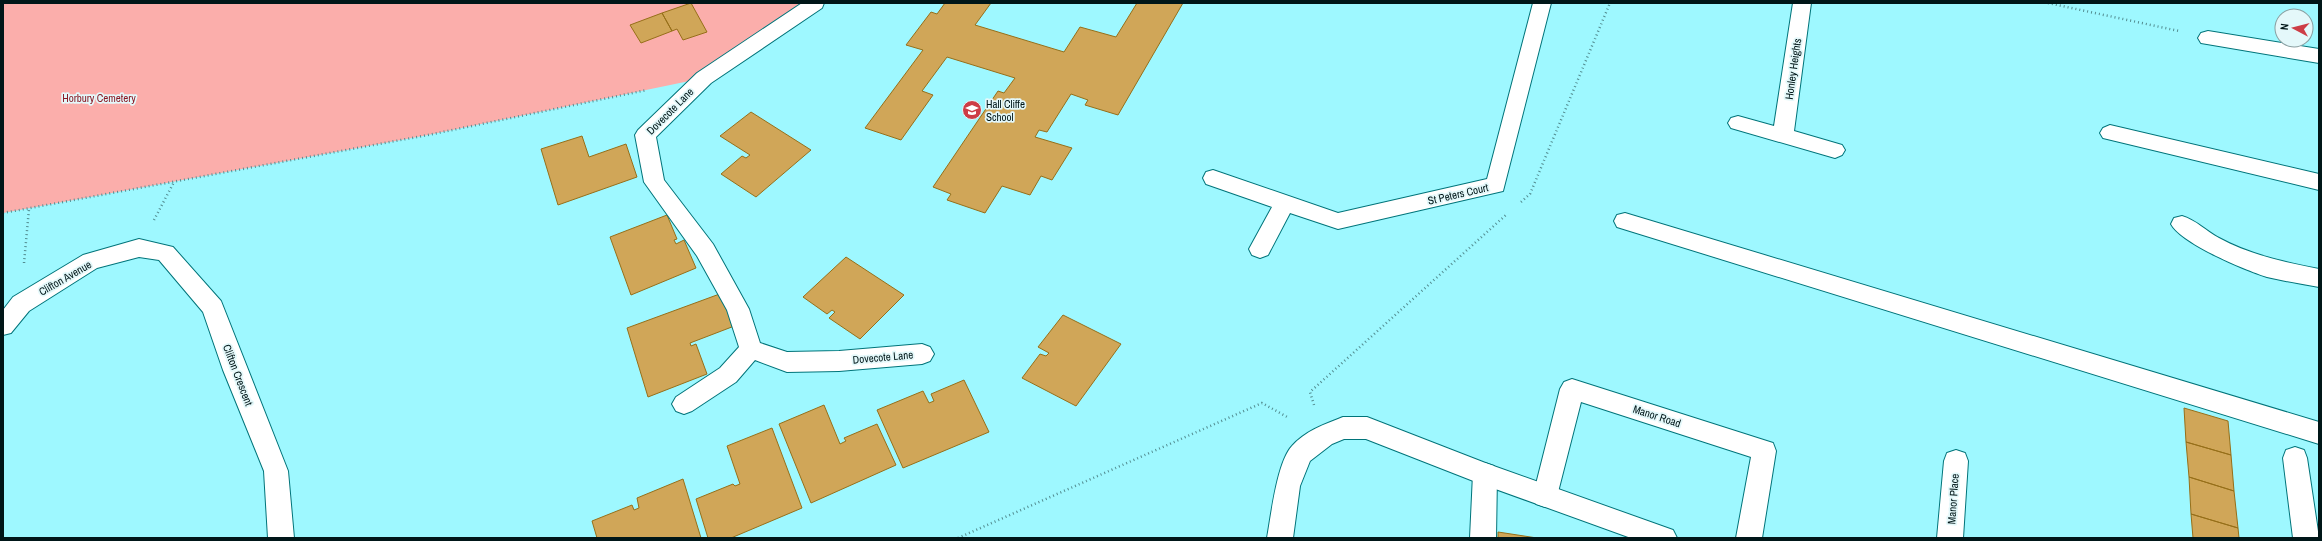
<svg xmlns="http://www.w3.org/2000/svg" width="2322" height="541" font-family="'Archivo Narrow',sans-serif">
	<rect width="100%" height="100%" fill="#9ef8ff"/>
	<path fill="#fbaeab" d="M3 3H815L704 78 428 135 3 213Z"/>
	<path fill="#d0a658" stroke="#966f19" d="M691 3 707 32 683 40 677 29 672 31 662 13Z
		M945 3H991L975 25 1064 52 1080 27 1116 37 1137 3H1183L1118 115 1085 105 1088 100 1071 94 1047 132 1039 130 1035 137 1072 148 1052 180 1041 176 1030 195 1002 186 985 213 947 200 951 194 933 187 998 91 1004 93 1015 78 947 57 922 91 933 95 901 140 865 128 923 50 906 45 931 12 937 14Z
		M662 13 672 31 641 43 630 25Z
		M751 112 811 150 756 197 721 174 742 156 746 158 750 155 720 136Z
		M582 136 589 157 626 144 637 177 558 205 541 149Z
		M667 215 677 239 674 240 676 244 684 240 696 268 631 295 610 237Z
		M846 257 904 295 860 339 829 318 835 312 832 310 827 314 803 297Z
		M725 292 737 325 690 343 691 346 696 344 707 374 648 397 627 328Z
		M1063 315 1121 344 1076 406 1022 378 1040 354 1046 356 1049 353 1038 347Z
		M964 380 989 432 903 468 877 410 923 391 929 403 934 401 931 394Z
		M824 405 840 444 846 441 844 438 877 424 896 465 811 503 779 424Z
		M2184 408 2228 421 2231 455 2186 442Z
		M772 428 802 508 731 538H708L696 499 733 484 735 486 740 484 727 446Z
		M2186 442 2231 455 2234 491 2189 477Z
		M2189 477 2234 491 2238 528 2191 514Z
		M683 479 701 538H597L592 521 632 505 634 510 639 508 637 498Z
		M2191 514 2238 528 2239 538H2193Z
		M1498 532 1537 538H1498Z"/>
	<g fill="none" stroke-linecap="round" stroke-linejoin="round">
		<defs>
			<path id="service" d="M2208 31 2319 49V63L2201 43 2198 38 2201 33Z
				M2110 125 2319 174V190L2103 138 2100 133 2103 128Z
				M1625 213 2319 422V444L1617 227 1614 221 1617 215Z
				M2182 216C2196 220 2206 231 2219 238 2250 255 2284 262 2319 269V287C2302 284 2284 281 2267 277 2245 270 2182 244 2171 224L2174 218Z
				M1572 379 1773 443 1776 451 1762 538H1736L1751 457 1581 402 1557 496 1554 504 1545 507 1536 504 1533 496 1560 389 1564 382Z
				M1485 463 1494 466 1497 474 1496 538H1470L1473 474 1476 466Z"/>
			<path id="minor" d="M802 3H824L822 8 711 83 656 137 664 180 713 244 749 309 760 343 787 352 839 351 922 344 930 347 934 354 930 361 922 364 839 371 787 372 755 360 736 382 692 411 684 414 676 411 672 404 676 397 720 368 739 347 727 310 697 256 644 182 635 135 638 130 697 73Z
				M1533 3H1551L1503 191 1338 229 1290 213 1268 255 1260 258 1252 255 1249 249 1272 207 1206 184 1203 178 1206 172 1213 170 1338 213 1487 179Z
				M1793 3H1811L1794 131 1842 145 1845 150 1842 155 1835 158 1731 128 1728 123 1731 118 1738 116 1774 126Z
				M139 239 173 247 221 301 288 471 294 538H268L264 471 223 370 203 312 159 260 139 257 97 268 29 311 11 333 3 335V310L13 297 83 255Z
				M1343 417H1367L1488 464 1673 530 1677 538H1631L1476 482 1366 439H1344L1332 444 1310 461 1300 486 1293 538H1267C1271 516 1277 462 1292 446 1305 431 1325 424 1343 417Z
				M2295 447 2304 450 2307 458 2319 538H2293L2283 458 2286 450Z
				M1956 450 1965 453 1968 461 1963 538H1937L1944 461 1947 453Z"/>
		</defs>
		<use href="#service" stroke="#00747a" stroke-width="2"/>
		<use href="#minor" stroke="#00747a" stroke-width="2"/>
		<path stroke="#538d91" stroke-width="2.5" stroke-dasharray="1 3" stroke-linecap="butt" d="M2048 3 2179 31
			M1521 202 1530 194 1610 3
			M3 213 428 135 647 90
			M154 220 174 182
			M24 263 29 209
			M1314 405 1310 392 1507 214
			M958 538 1262 403 1289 418"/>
		<use href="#service" fill="#fff" fill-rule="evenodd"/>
		<use href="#minor" fill="#fff" fill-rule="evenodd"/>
	</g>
	<defs>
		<symbol id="school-disc" viewBox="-11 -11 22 22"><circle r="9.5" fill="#cd3d46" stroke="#e4f8fa"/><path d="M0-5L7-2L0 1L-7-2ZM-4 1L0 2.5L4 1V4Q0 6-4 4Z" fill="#fff"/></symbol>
	</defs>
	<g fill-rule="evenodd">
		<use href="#school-disc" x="961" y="99" width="22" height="22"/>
	</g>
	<g text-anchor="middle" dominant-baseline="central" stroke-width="3.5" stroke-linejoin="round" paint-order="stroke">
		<g font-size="11" fill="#001618" stroke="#e4f8fa">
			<text transform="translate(1793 69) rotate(-82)">Honley Heights</text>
			<text transform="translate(670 111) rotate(-45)">Dovecote Lane</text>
			<text transform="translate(1458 194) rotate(-13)">St Peters Court</text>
			<text transform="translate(65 278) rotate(-30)">Clifton Avenue</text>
			<text transform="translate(883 357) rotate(-5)">Dovecote Lane</text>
			<text transform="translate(238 375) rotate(69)">Clifton Crescent</text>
			<text transform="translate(1657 416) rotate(18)">Manor Road</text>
			<text transform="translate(1953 499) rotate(-86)">Manor Place</text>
		</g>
		<g font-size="11" fill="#891925" stroke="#e4f8fa">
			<text x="99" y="98">Horbury Cemetery</text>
		</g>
		<g font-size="11" fill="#001618" stroke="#e4f8fa" text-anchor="start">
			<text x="986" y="104">Hall Cliffe<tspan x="986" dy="13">School</tspan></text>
		</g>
	</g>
	<rect width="2322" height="541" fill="none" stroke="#001618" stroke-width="8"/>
	<g transform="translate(2294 28) rotate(277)"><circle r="19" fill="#e4f8fa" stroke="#899ea0"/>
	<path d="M0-3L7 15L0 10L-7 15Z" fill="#cd3d46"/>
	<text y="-6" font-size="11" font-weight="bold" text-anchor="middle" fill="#001618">N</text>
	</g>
</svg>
